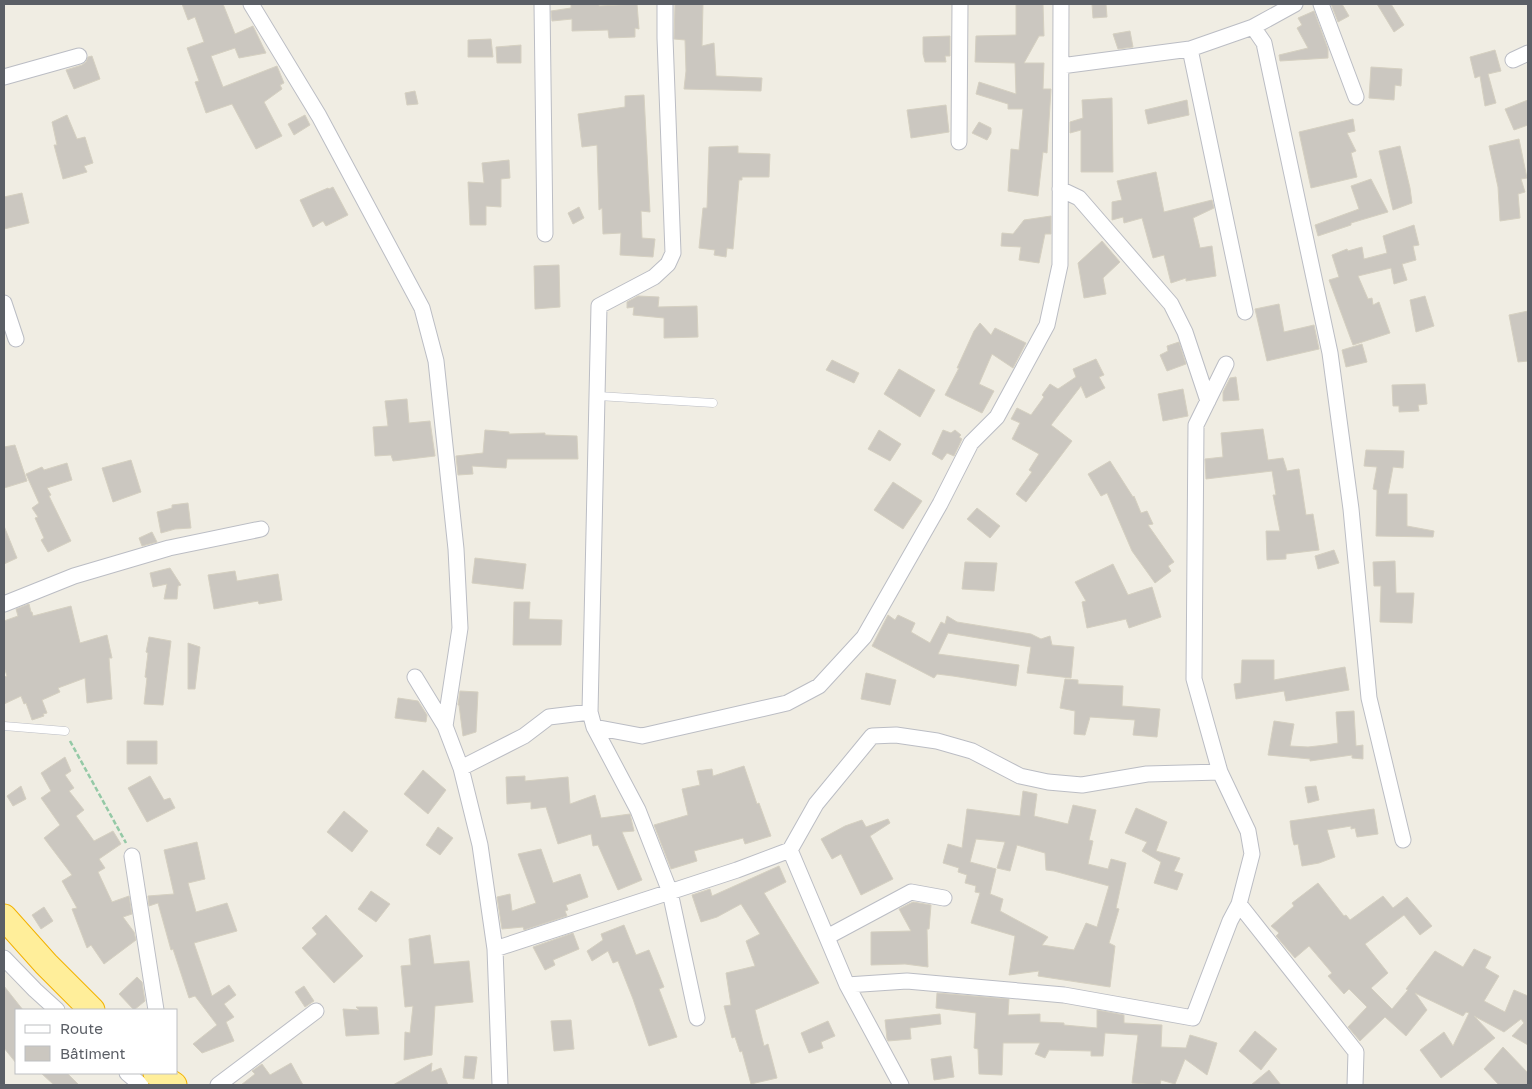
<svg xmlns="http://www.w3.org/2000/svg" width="1532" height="1089" font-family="'Golos Text',sans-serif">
	<rect width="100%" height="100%" fill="#f0ede3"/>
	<path fill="#cbc7c0" stroke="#d5d0c1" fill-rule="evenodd" d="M182 4H223L235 34 253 26 266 53 239 58 235 48 211 56 223 87 277 66 284 83 280 85 282 89 264 102 282 136 256 149 232 104 206 113 195 82 199 81 187 48 204 42 195 17 188 20Z
		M571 4H599V6L637 4 639 29 635 28V37L609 38 608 30 572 31V19L552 21 551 11 571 8Z
		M675 4H703L702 46 714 43 716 76 762 78 761 91 684 89 686 71 685 40 674 39Z
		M1016 4H1043L1044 36H1039L1024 63H1044L1043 89H1051L1047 153 1043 152 1038 196 1008 191 1011 149 1019 150 1023 109H1008V104L976 94 979 82 1016 94 1015 63 975 62 976 36 1016 35Z
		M1092 4H1106L1107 17 1093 18Z
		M1331 4H1342L1349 16 1338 22Z
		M1377 4H1391L1404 25 1394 32Z
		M1314 11 1328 49V58L1280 61 1279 55 1308 48 1297 28 1302 25 1298 18Z
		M1130 31 1133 47 1118 49 1113 34Z
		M950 36V56H945L946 62H925L923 54V37Z
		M491 39 493 57H468V40Z
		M521 45V63H497L496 47Z
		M1495 50 1501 71 1488 74 1496 103 1485 106 1480 76 1475 78 1470 57Z
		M92 56 100 79 74 89 66 70 82 65 86 62 88 57Z
		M1371 67 1402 69 1401 86 1395 85 1394 100 1369 98Z
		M415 91 418 104 407 105 405 93Z
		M644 95 650 212 641 211 642 238 655 239 653 257 620 255 621 233 603 234 602 208 599 210 597 145 582 147 578 114 625 107V96Z
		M1112 98 1113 172H1081V130L1070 133V122L1083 118 1082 100Z
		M1187 100 1189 115 1148 124 1145 110Z
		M1528 100V125L1514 130 1505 109Z
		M946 105 949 132 911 138 907 110Z
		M67 115 77 139 85 137 93 163 84 166 87 172 63 179 54 145H57L52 122Z
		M305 115 310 125 294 135 288 124Z
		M1353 119 1355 131 1347 133 1356 151 1351 153 1357 177 1311 188 1299 132Z
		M979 122 991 128V133L987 140 972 133Z
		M1519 139 1527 178 1521 179 1525 192 1518 194 1520 218 1500 221 1498 187 1489 146Z
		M738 146V153L770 154 769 177H742V180H739L733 249 727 248 726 257 714 255 715 250 699 248 703 208H707L709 147Z
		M1400 146 1410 188 1412 203 1393 210 1379 151Z
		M509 160 510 178 501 179V207L486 206V225H470L468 182 484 183 482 163Z
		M1156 172 1164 212 1212 200 1214 208 1193 218 1200 248 1212 246 1216 276 1186 281V278L1171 283 1164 255 1153 258 1142 218 1124 223 1123 217 1112 220V202L1122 200 1117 181Z
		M1371 179 1388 212 1351 223V225L1318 236 1315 225 1359 209 1351 186Z
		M333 187 348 215 326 226 323 221 313 227 300 200 328 188 329 189Z
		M22 193 29 223 4 229V197Z
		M579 207 584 218 573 224 568 213Z
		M1051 216V234H1045L1039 263 1019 260 1021 247 1001 246 1002 233 1013 234 1024 220Z
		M1414 225 1419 245 1413 246 1416 260 1402 264 1407 280 1394 284 1391 268 1358 276 1368 299 1372 298 1373 305 1379 302 1390 333 1353 345 1329 280 1339 277 1332 255 1347 249 1348 251 1362 247 1364 259 1387 253 1383 236Z
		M1102 241 1120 262 1103 278 1106 294 1084 298 1078 263Z
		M559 265 560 307 535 309 534 266Z
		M638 296 659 297 658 307 697 306 698 337 664 338V318L633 315 634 307 627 308V302Z
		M1425 296 1434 326 1416 332 1410 300Z
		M1279 304 1284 332 1314 325 1319 349 1267 361 1255 309Z
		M1528 311V361L1518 362 1509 315Z
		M980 323 991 335 995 328 1026 343 1013 368 992 354 979 384 994 391 982 413 945 395 959 368H957L974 331Z
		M1179 342 1186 364 1167 371 1160 355 1168 351 1167 346Z
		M1362 344 1367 362 1346 367 1342 350Z
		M1096 359 1104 375 1099 377 1105 388 1086 398 1081 386 1051 425 1072 441 1026 502 1016 494 1032 472 1029 470 1039 454 1012 439 1020 423 1011 419 1017 408 1031 415 1044 397 1042 395 1050 384 1058 389 1076 377 1073 369Z
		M832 360 859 373 854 383 826 370Z
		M899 369 935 390 920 417 884 394Z
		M1236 377 1239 400 1223 401V392L1230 378Z
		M1425 384 1427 404 1418 405 1419 411 1399 412V406H1393L1392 385Z
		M1183 389 1188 416 1163 421 1158 394Z
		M407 399 409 423 430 421 435 456 393 461 391 455 375 456 373 427 388 426 385 401Z
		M1263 429 1268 460 1283 458 1287 471 1299 469 1306 515 1313 514 1319 550 1286 554V559L1267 560 1266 531H1280L1273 495H1276L1272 471 1206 479 1205 459 1223 457 1221 433Z
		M485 430 509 432V434L545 433V435L577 436 578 459H507L506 468 472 466 473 474 458 475 456 456 483 453Z
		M879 430 901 444 890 461 868 449Z
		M943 430 951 433 955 430 961 435 959 437 962 439 954 456 947 453 942 460 932 454Z
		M15 445 27 481 4 488V447Z
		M1366 450 1404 451 1403 468 1393 467 1388 494H1407V526L1434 531 1433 537 1376 536 1377 490 1373 489 1377 467 1364 466Z
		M131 460 141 492 113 502 102 468Z
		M1110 461 1133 497 1134 496 1141 513 1147 511 1153 524 1148 525 1174 562 1168 566 1171 571 1155 583 1132 551 1107 493 1101 496 1088 474Z
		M67 463 72 480 47 488 51 495 49 496 71 541 48 552 41 540 44 538 35 518 38 517 32 508 39 503 26 474 42 467 44 470Z
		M893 482 922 501 903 529 874 510Z
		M188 503 191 528 175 529 161 533 157 512 172 508V505Z
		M977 508 1000 526 990 538 967 519Z
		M4 526 17 558 4 564Z
		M152 532 157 542 142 546 139 538Z
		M1334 550 1339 563 1318 569 1315 556Z
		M475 558 526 564 523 589 472 583Z
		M1395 561 1396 593H1414L1412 623 1380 622 1381 586H1374L1373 562Z
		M965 562 997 563 994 591 962 589Z
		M1113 564 1128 595 1152 587 1161 617 1129 628 1126 619 1087 628 1082 602 1086 601 1075 582Z
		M170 568 181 585 178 586 177 599H164L167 584 153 587 150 573Z
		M235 571 237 581 278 574 282 600 259 604 258 601 214 609 208 575Z
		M514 602H530L529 619 562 620 561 645H513Z
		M29 604 31 612H32L33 616 71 606 80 643 107 635 112 658H109L112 699 87 703 85 678 58 688 60 692 42 700 47 713 43 714 44 716 32 720 26 703 24 704 21 696 4 704V677L7 676 4 667V621L18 616 16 609Z
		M888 615 895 620 898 615 915 623 911 632 930 643 941 622 945 624 947 616 957 622 1031 634 1041 639 1050 636 1052 645 1074 647 1071 678 1027 673 1031 647 948 633 938 654 1019 665 1016 686 953 676 937 674 934 678 872 646Z
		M149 637 171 641 163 705 144 704 147 678 145 677 148 653 146 652Z
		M188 643 200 647 195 689H188Z
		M1242 660H1274V680L1345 667 1349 690 1286 701 1284 691 1236 699 1234 684 1241 683Z
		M866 673 896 680 890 705 861 699Z
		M1065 679 1078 680V684L1123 686 1122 706 1160 709 1157 737 1133 735 1135 720 1090 717 1085 735 1074 734 1075 711 1060 708Z
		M460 691 478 692 476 732 463 736 459 705H458Z
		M398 698 418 701 427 715 426 722 395 718Z
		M1354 711 1356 746 1363 745V759L1352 758V755L1310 761V759L1268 755 1274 721 1294 724 1290 746 1308 747 1326 745 1338 743 1336 712Z
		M127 741H157V764H127Z
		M65 757 71 771 65 775 74 788 69 791 84 810 76 816 94 841 113 831 121 844 99 859 105 868 98 872 112 902 129 896 132 914 123 917 134 932 136 940 104 964 91 945 87 948 72 909 77 908 62 881 72 875 44 838 60 825 41 798 51 791 41 773Z
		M744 766 757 804 759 803 771 836 745 844 743 838 694 851 697 861 671 869 654 825 688 815 682 789 700 785 697 771 712 769 713 776Z
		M423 770 446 790 428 814 404 794Z
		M150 776 164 800 170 798 175 808 147 822 128 788Z
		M525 776V781L568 777 570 804 595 795 601 818 630 814 634 831 622 832 642 880 618 890 598 845 593 846 591 834 558 844 546 807 531 809V802L507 804 506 777Z
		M21 786 26 799 13 806 7 796Z
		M1316 786 1319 800 1308 803 1305 787Z
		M1023 791 1037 794 1034 816 1068 824 1073 805 1096 810 1089 840 1093 841 1088 864 1108 869 1111 859 1126 863 1116 908 1119 909 1109 943 1115 946 1110 987 1038 976 1039 971 1009 975 1015 936 971 923 980 893 975 892 976 886 965 883 967 875 958 872 959 868 943 863 948 844 962 848 967 809 1020 816ZM976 839 1005 842 997 868 1010 871 1017 845 1045 853 1046 870 1054 871 1109 886 1097 927 1086 923 1074 950 1042 945 1048 937 1000 911 1003 899 990 894 996 869 970 862Z
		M1136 808 1167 822 1156 851 1180 858 1174 871 1183 874 1177 890 1154 883 1161 862 1142 851 1147 842 1125 833Z
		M1374 809 1378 834 1357 837 1355 828 1351 829V826L1327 830 1335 857 1319 863 1302 866 1298 844 1294 845 1292 837 1290 821Z
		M344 811 368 831 352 852 327 832Z
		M888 819 890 823 870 836 893 879 861 895 841 854 832 859 821 839 845 826 862 820 866 827Z
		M438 827 453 838 440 855 426 845Z
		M197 842 205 879 188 883 196 912 227 903 237 931 194 943 212 996 229 985 236 995 224 1004 234 1017 226 1022 234 1041 202 1053 193 1044 217 1025 195 996 189 998 173 949 171 950 158 903 149 906 148 896 174 894 164 850Z
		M541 849 553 883 580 874 588 897 566 905 568 910 565 911 567 916 524 930 523 927 502 929 497 897 510 894 512 911 536 903 518 854Z
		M779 866 786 882 764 893 819 983 755 1010 764 1046 768 1044 777 1078 751 1084 742 1051 740 1052 735 1037 732 1038 724 1006 731 1005 726 973 755 966 746 941 760 934 741 904 717 917 701 922 692 895 710 889 712 896Z
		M1318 883 1344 916 1346 915 1350 920 1383 896 1393 908 1407 897 1432 926 1420 935 1404 915 1365 944 1388 973 1371 988 1392 1009 1408 990 1406 989 1435 951 1463 967 1474 949 1491 957 1485 968 1499 976 1484 1001 1505 1012 1514 990 1528 996V1045L1512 1036 1524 1023 1521 1019 1504 1032 1474 1016 1495 1038 1441 1078 1420 1050 1444 1032 1453 1046 1469 1013 1466 1012 1463 1016 1415 993 1427 1010 1406 1036 1385 1017 1360 1041 1348 1027 1367 1007 1349 989 1344 994 1328 976 1332 973 1309 946 1295 958 1276 936 1279 933 1271 926 1294 906 1292 903Z
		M371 891 390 904 376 922 358 909Z
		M913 902 931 905 929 929H927L928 967 905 964 871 965V932L911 931 899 909Z
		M44 907 53 921 41 929 32 915Z
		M326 915 363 956 334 983 302 948 317 934 312 928Z
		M624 925 636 955 649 950 664 987 659 989 677 1037 649 1046 633 999 618 961 613 963 608 951 592 961 587 951 603 940 601 934Z
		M573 933 579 949 553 960 555 965 545 970 533 947Z
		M430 935 434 964 469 961 473 1002 435 1006 432 1055 404 1060 405 1032 410 1033 413 1006 405 1007 401 966 411 965 409 939Z
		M137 977 142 982 145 1001 134 1010 119 994Z
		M4 986 23 1010H16V1063L4 1048Z
		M304 986 314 1001 305 1007 295 992Z
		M937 993 1009 999 1008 1015 1040 1014V1022L1064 1023V1025L1097 1028V1010L1124 1015V1023L1162 1025 1161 1047 1186 1048 1190 1035 1217 1043 1207 1075 1185 1059 1175 1084 1161 1080 1160 1085 1132 1083 1138 1035 1105 1033 1103 1056H1091V1051L1049 1050 1045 1058 1035 1054 1040 1043H1003L1002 1075 979 1074 978 1049 974 1048 976 1013 936 1008Z
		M356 1007H377L379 1034 346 1036 343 1009 359 1010Z
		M940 1014 941 1024 910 1028 911 1039 888 1041 887 1039 885 1020Z
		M571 1020 574 1049 554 1051 551 1021Z
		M828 1021 835 1036 821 1042 823 1048 809 1053 801 1033Z
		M1255 1031 1277 1049 1261 1070 1239 1051Z
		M1503 1047 1528 1073V1085H1499L1484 1069Z
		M465 1056 477 1057 474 1079 463 1078Z
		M951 1056 954 1077 934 1080 931 1059Z
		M291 1063 303 1085H241L255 1074 252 1071 262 1064 270 1075Z
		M432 1063 431 1072 441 1068 448 1085H393Z
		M1269 1070 1281 1085H1251Z
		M41 1073H67L79 1085H54Z"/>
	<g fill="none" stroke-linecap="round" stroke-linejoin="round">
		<defs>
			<path id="service" d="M598 396 713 403
				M4 726 65 731"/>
			<path id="minor" d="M251 4 319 116 422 308 436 361 456 549 460 628 445 726
				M542 4 545 234
				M665 4V38L673 253 668 264 654 277 599 306 590 712 594 727 642 736 787 703 819 686 864 637 940 504 971 443 997 417 1047 325 1060 265 1061 4
				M1321 4 1356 97
				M1253 27 1264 43 1330 353 1351 509 1369 698 1403 840
				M1190 49 1245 312
				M1513 60 1528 53
				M1061 66 1190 49 1253 27 1295 4
				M4 77 79 56
				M959 142 960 4
				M1060 189 1079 198 1171 304 1185 332 1208 401
				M4 303 16 339
				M1226 364 1196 425 1194 679 1220 772 1248 831 1252 854 1239 904 1356 1052 1355 1085
				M4 604 74 576 169 548 261 529
				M415 677 445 726 461 768 480 845 495 949 500 1085
				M594 727 638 810 670 892 697 1018
				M461 768 524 736 549 717 590 712
				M790 850 847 985 901 1085
				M132 856 156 1010
				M827 937 911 892 944 898
				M495 949 737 870 790 850 816 804 872 736 896 735 937 741 972 751 1020 776 1048 782 1082 785 1147 774 1220 772
				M4 958 35 990 57 1010
				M847 985 907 981 1064 995 1193 1018 1230 921 1239 904
				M127 1073 141 1085
				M218 1085 316 1011"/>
			<path id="trunk" d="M4 917 46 964 92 1010
				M156 1073 174 1085"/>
		</defs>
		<use href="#service" stroke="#bbbdc4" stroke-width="9"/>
		<use href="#minor" stroke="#bbbdc4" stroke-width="17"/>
		<use href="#trunk" stroke="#f3b200" stroke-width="27"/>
		<path stroke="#94c9a6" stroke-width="2.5" stroke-dasharray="5 2.5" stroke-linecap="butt" d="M70 741 126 843"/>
		<use href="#service" stroke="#fff" stroke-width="8"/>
		<use href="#minor" stroke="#fff" stroke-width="15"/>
		<use href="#trunk" stroke="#ffee9a" stroke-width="25"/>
	</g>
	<rect width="1532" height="1089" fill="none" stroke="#5b5f66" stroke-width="10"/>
	<rect x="15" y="1009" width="162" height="65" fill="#ffffff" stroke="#bdbfc2"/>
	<rect x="25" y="1025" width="25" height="8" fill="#ffffff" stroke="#bdbfc2"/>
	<text x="60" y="1034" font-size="15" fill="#5b5f66">Route</text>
	<rect x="25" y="1046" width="25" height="15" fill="#cbc7c0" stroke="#bdbfc2"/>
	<text x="60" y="1059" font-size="15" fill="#5b5f66">Bâtiment</text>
</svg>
